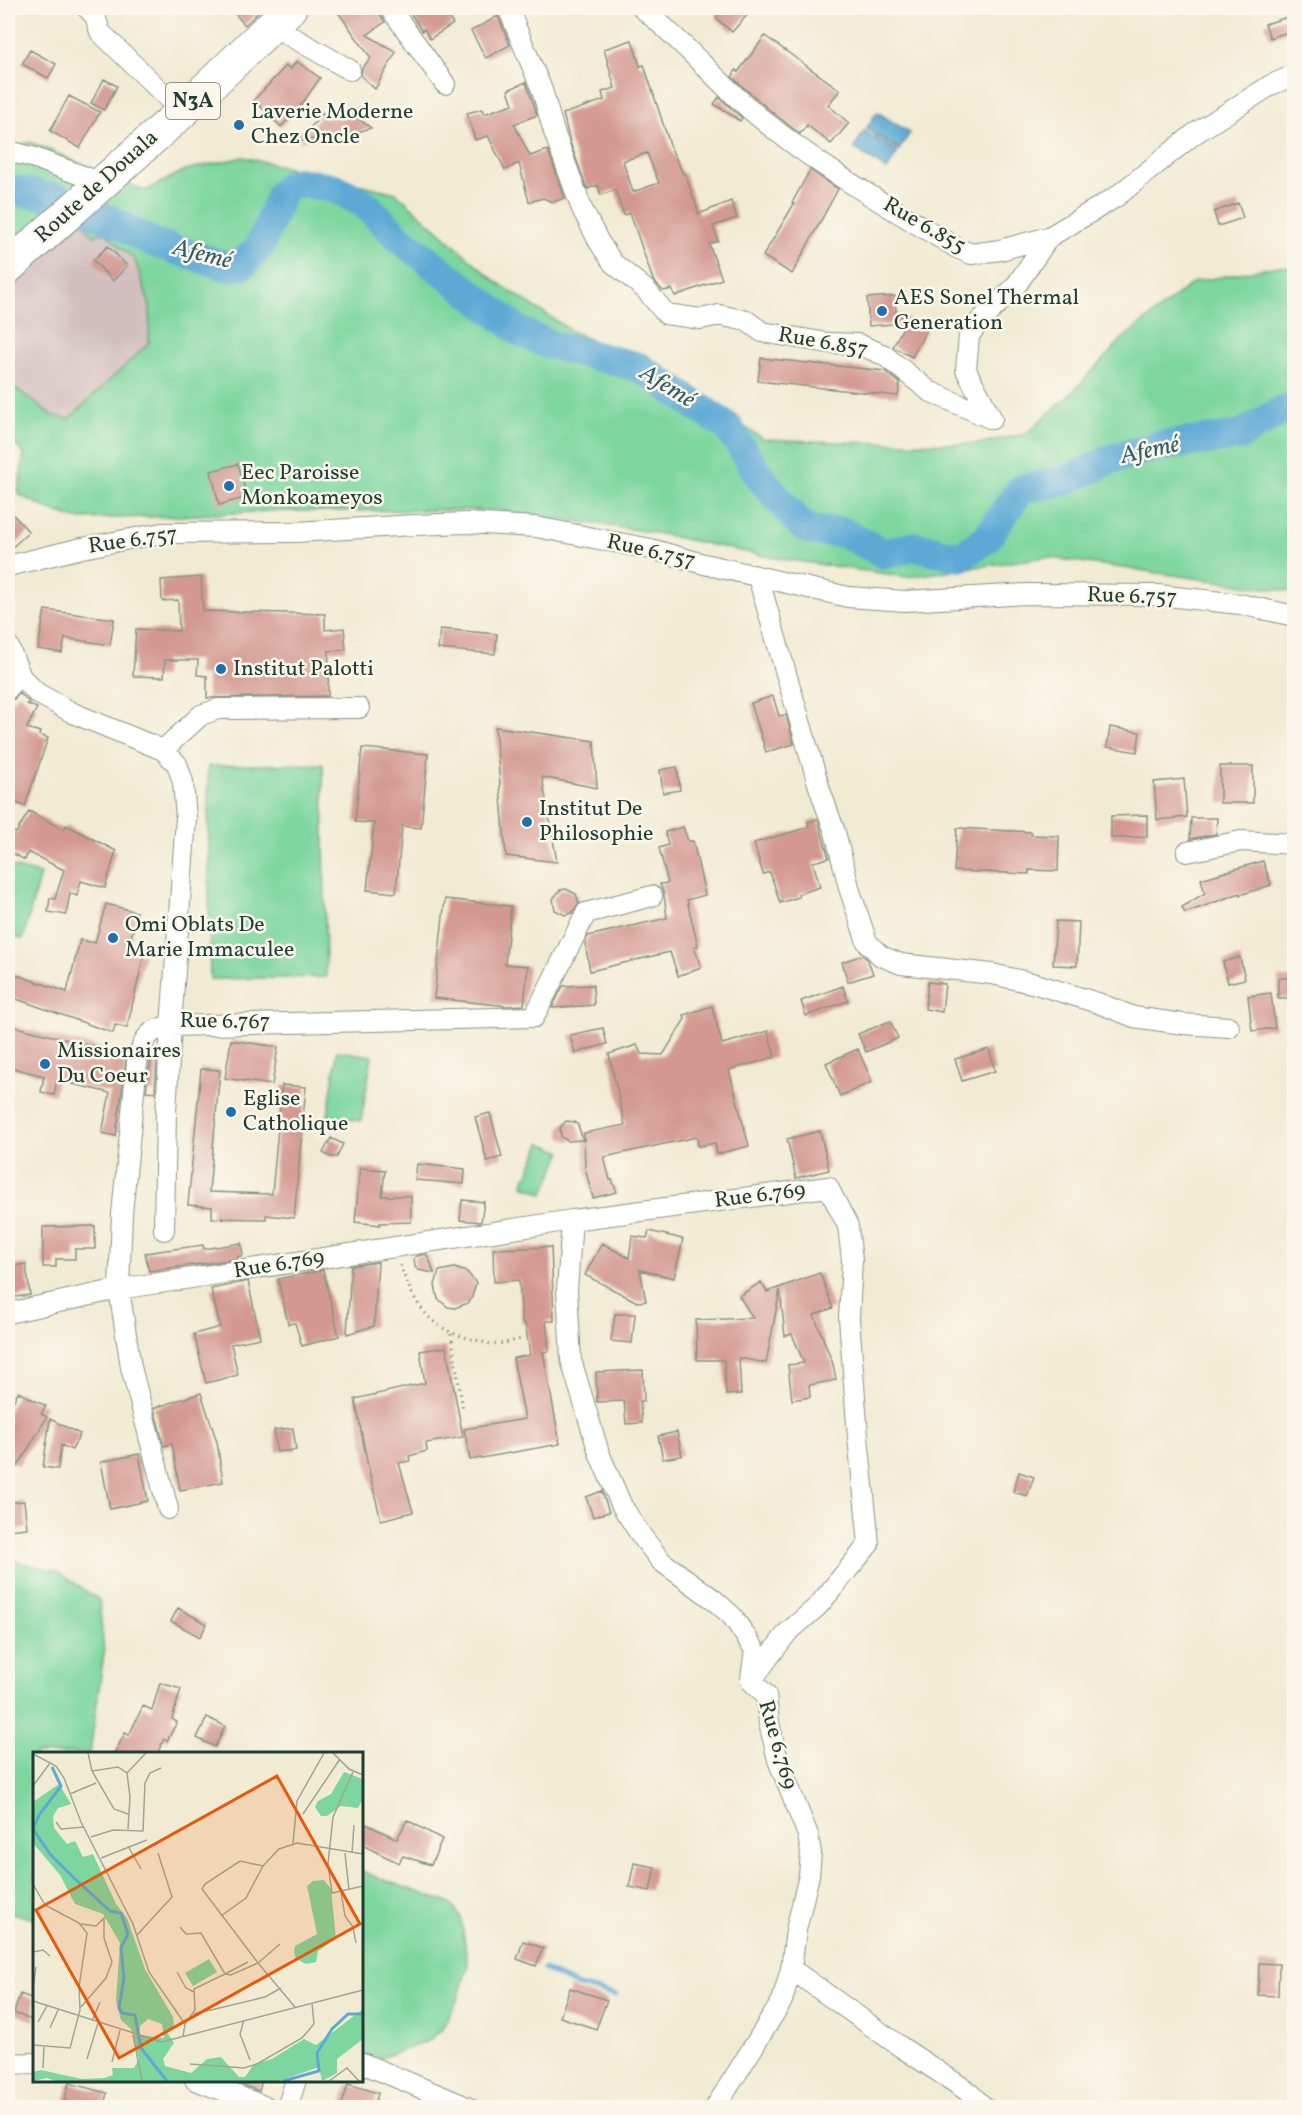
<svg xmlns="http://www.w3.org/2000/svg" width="1302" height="2115" font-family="Vollkorn,serif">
	<rect width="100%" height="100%" fill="#fbf7ec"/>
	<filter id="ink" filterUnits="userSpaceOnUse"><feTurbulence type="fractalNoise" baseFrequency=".0167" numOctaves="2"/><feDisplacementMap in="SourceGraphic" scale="12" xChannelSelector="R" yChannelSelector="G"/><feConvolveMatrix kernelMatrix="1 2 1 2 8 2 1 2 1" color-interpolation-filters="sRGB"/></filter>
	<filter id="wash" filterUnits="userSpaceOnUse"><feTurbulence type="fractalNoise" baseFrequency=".008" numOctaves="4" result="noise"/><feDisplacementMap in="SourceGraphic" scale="24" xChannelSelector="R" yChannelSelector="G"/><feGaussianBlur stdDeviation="1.35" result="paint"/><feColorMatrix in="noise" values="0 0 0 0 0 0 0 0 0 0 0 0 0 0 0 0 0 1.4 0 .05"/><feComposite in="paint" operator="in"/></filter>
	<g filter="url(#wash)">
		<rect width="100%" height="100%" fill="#f2ebd3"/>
		<path fill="#d2bfc0" d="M82 222 104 231 136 260 150 306 149 343 69 419 53 416 18 390 8 388V295L24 273Z"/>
		<path fill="#7cd69d" stroke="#4e8a68" stroke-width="1.5" d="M30 142 145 191 185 170 243 157 396 193 495 281 573 332 664 373 763 439 837 442 977 444 1025 434 1071 394 1122 339 1194 282 1278 266 1294 268V592L1045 557 907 577 769 557 651 532 496 510 271 511 182 516 76 519 50 510 18 494 24 454 8 435V388L18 390 53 416 69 419 149 343 150 306 135 260 104 232 94 236 82 222 24 273 8 295V150Z
			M323 764 326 977 210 979 208 766Z
			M8 866 40 874 23 939 8 935Z
			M337 1051 372 1056 361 1121 328 1116Z
			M541 1143 562 1152 543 1194 523 1185Z
			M8 1560 57 1571 99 1600 104 1653 90 1753 34 1754V1919L8 1912Z
			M362 1872 451 1904 461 1918 468 1966 458 1999 441 2030 428 2041 381 2058 362 2055Z"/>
		<path fill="#5ca9d5" stroke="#3e7384" stroke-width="1.5" d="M877 112 910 133 899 150 866 129Z
			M864 131 898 152 887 170 854 148Z"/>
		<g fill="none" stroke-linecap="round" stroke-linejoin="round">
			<path stroke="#5ca9d5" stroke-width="5" d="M544 1969 575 1985 616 1995"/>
			<path stroke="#5ca9d5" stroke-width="30" d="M8 189 64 200 123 226 151 242 229 267 242 265 260 246 282 192 289 185 298 182 335 188 365 204 398 237 519 331 548 344 639 367 728 427 760 477 800 524 813 531 843 532 884 554 915 546 960 557 986 539 1021 489 1067 480 1111 459 1158 446 1239 436 1281 411 1294 407"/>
		</g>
		<g id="blocks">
			<path fill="#d39990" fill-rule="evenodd" d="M230 8H263L245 25Z
				M335 8H378L380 15 385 22 367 35 396 52 375 89 361 76 362 68 371 58Z
				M407 8H442L453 24 430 39 424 29 422 31Z
				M710 8H741L748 14 732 32 716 18 718 15Z
				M1294 15V30L1270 38 1265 24Z
				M498 16 510 45 486 58 471 31Z
				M765 36 840 90 828 105 849 123 831 144 807 125 800 134 767 108 732 77 736 70 738 72Z
				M632 40 640 66 644 65 671 148 683 174 685 173 699 214 731 201 737 218 713 226 718 241 709 244 722 279 675 296 672 289 663 291 653 280 630 213 624 215 615 190 601 195 598 185 587 189 570 142 563 114 604 100 602 92 615 88 604 49ZM647 153 659 183 633 192 623 161Z
				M30 50 56 64 48 78 22 64Z
				M296 61 320 78 299 108 281 127 254 100 286 66 291 69Z
				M104 79 117 86 104 110 91 103Z
				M526 82 537 115 514 124 530 156 548 150 565 198 553 202 543 198 529 202 519 163 505 170 488 136 475 140 467 113 482 109 484 114 513 104 508 90Z
				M69 96 100 112 80 148 50 131Z
				M719 97 742 118 740 121 714 104Z
				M364 107 358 118 371 128 328 141 326 137 298 142 323 113 325 119Z
				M810 170 838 189 792 274 763 256 794 204 792 203Z
				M1238 203 1243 218 1218 226 1214 212Z
				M108 246 127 266 113 281 93 260Z
				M895 296 896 313 927 329 912 357 893 347 905 323 869 326 867 298Z
				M761 358 885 371 900 383 898 396 758 381Z
				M238 464 247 497 219 505 211 471Z
				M8 509 29 532 8 551Z
				M201 577 203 611 325 614V630L344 628 346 650 329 651 328 696 207 698V676L197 675 198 660H165L164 677 133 676 136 629 179 631 178 600 162 601 161 580Z
				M45 610 114 619 110 645 65 638 62 653 38 649Z
				M440 629 497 634 495 654 438 649Z
				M19 693 29 702 27 704 37 708 27 728 40 732 39 735 48 738 25 806 8 800V701L14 699Z
				M773 696 779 716 786 715 794 744 766 752 751 703Z
				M495 727 594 741 597 788 542 777 557 862 506 856Z
				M1110 727 1140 732 1137 752 1107 747Z
				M362 748 428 754 421 828 402 826 396 893 367 890 374 823 355 822Z
				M1220 766H1253V803H1220Z
				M677 767 680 790 663 793 660 770Z
				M1184 779 1187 817 1157 820 1154 782Z
				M29 811 64 830 66 825 116 851 105 888 81 881 77 896 70 893 66 915 48 912 50 898 55 899 64 870 28 852 25 860 8 851V829L16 833Z
				M1147 815V837L1111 838V816Z
				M1191 818H1217L1216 834 1190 839Z
				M818 819 829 858 813 862 820 887 798 894 799 897 780 903 770 872 763 874 754 843 809 827 808 822Z
				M683 827 688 841H693L705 895 687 900 698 946 694 947 701 967 678 976 670 952 590 971 585 943 588 936 667 918 664 894 660 884 668 883 659 848 668 845 665 832Z
				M957 828 1031 832V835L1059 836 1058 871 1029 870V874L954 871Z
				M1263 861 1271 885 1240 895V893L1185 913 1182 907 1205 893 1201 879Z
				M566 889 576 894 579 903 572 913 565 915 555 910 553 899 560 890Z
				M445 899 511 906 505 964 528 966 524 1005 507 1006 434 998Z
				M106 904 137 912 128 951 144 955 127 1028 115 1025 113 1033 8 996V972L67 992 80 940 95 943Z
				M1056 921 1079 922 1077 966 1053 965Z
				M863 955 868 960 873 974 848 982 842 962Z
				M1240 957 1245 979 1228 983 1223 962Z
				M1278 978H1294L1293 998H1278Z
				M928 982 945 984 942 1012 925 1009Z
				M593 985 594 1005 552 1008 563 986Z
				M843 986 848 1001 806 1016 801 1001Z
				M1271 993 1275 1028 1252 1031 1248 996Z
				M712 1006 722 1044 768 1031 775 1057 729 1070 749 1146 717 1154 715 1143 698 1146 697 1137 604 1157 610 1180H612L617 1192 593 1198 585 1168 584 1133 625 1125 609 1054 637 1045 641 1054 663 1055 685 1019 684 1015Z
				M890 1021 898 1038 866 1052 858 1034Z
				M8 1025 109 1050 108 1054H127L116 1136 102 1133 110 1093 57 1080 54 1095 41 1092 44 1076 8 1067Z
				M603 1028 607 1044 575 1053 570 1035Z
				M231 1040 278 1047 272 1085 225 1078Z
				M858 1049 872 1082 840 1096 826 1063Z
				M989 1049 995 1071 962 1081 955 1059Z
				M151 1056 157 1057 155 1092 146 1091Z
				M201 1069 220 1070 209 1192 272 1194 282 1085 306 1087 294 1218 266 1215V1219L212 1218V1207L188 1205Z
				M490 1113 502 1157 487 1161 475 1117Z
				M566 1121 575 1122 578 1125 583 1140 568 1141 561 1137 560 1128Z
				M820 1131 829 1170 796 1178 787 1139Z
				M331 1138 343 1144 337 1157H331L323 1153Z
				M417 1164 465 1169 464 1184 415 1180Z
				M360 1168 385 1170 382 1196H411V1222L380 1223V1225L355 1222Z
				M462 1200 484 1202 481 1222 460 1220Z
				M95 1226V1249H75V1259H56V1267H43V1227Z
				M649 1231 683 1239 674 1278 640 1270 646 1301 637 1302 585 1275 602 1243 629 1258 632 1236 647 1238Z
				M241 1243 243 1255 237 1257V1259L149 1271 145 1253 203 1245 204 1249Z
				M551 1247 554 1321H546L549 1351 543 1352 560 1444 470 1460 464 1429 525 1419 513 1358 530 1355 525 1323H522L519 1280 494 1282 493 1249Z
				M426 1254 429 1258 434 1273 418 1270 415 1267 414 1258 417 1256Z
				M378 1262 374 1326 347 1334 351 1266Z
				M26 1264 30 1295 8 1298V1267Z
				M454 1268 467 1272 476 1283 472 1297 468 1303 455 1308 448 1307 438 1299 435 1285 439 1271Z
				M323 1270 339 1336 302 1346 295 1323 288 1324 278 1279Z
				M820 1273 833 1308 814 1315 833 1364 836 1380 809 1385 810 1397 792 1400 788 1365 804 1363 792 1334 785 1336 780 1290 766 1363 739 1358 741 1394 726 1395 724 1360H697L696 1320 753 1318 739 1296 761 1282 767 1292Z
				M248 1281 260 1338 231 1344 238 1375 206 1383 194 1334 220 1327 211 1289Z
				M615 1314H635L632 1343 611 1341Z
				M446 1347 463 1437 426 1443 427 1451 409 1456 410 1461 399 1463 413 1512 381 1520 369 1472 355 1399 425 1383 420 1351Z
				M643 1370 644 1401H640L642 1423 626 1424 624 1401 597 1402 596 1372Z
				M18 1392 46 1406 41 1414 47 1417 18 1466 8 1459V1412Z
				M201 1393 217 1442 223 1482 180 1490 172 1444 164 1446 154 1408Z
				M50 1419 80 1434 72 1450 61 1445 58 1469 43 1467Z
				M293 1428 296 1450 277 1452 274 1430Z
				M677 1432 682 1456 663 1459 658 1436Z
				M139 1454 148 1501 110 1509 101 1462Z
				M1019 1472 1034 1477 1027 1496 1013 1492Z
				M602 1491 609 1512 593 1517 586 1497Z
				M24 1501 27 1528 8 1530V1503Z
				M178 1608 207 1624 200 1637 171 1621Z
				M160 1683 181 1689 172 1719 177 1722 167 1741 164 1739 157 1754H114L125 1733 129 1735 143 1706 152 1710Z
				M207 1717 225 1726 215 1747 197 1738Z
				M407 1820 442 1839 431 1865 403 1856 399 1863 362 1845V1822L397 1839Z
				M634 1863 655 1867 650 1891 629 1887Z
				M523 1941 543 1948 536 1966 517 1959Z
				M1259 1963 1279 1964 1278 1996 1258 1995Z
				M570 1988 607 2000 596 2029 560 2017Z
				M20 1994 34 1999V2021L14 2013Z
				M230 2080H262L259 2091Z
				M69 2083 107 2093 103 2108H63Z
				M348 2084 378 2093 374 2108H341Z"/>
		</g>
	</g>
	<g filter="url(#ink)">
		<use href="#blocks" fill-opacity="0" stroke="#889484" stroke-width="1.5"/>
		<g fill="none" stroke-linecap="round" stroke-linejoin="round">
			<defs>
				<path id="minor" d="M87 8 95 16 100 32 182 112
					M390 8 445 84
					M508 8 542 90 554 132 582 209 599 242 613 263 646 290 666 314 701 319 719 315 747 321 762 332 828 343 858 344 884 355 929 391 992 419 966 370 969 336 979 322 1015 287 1049 237
					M642 8C683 41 718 83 759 117 819 167 889 207 957 248L971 254 1000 250 1049 237 1116 197 1194 134 1271 85 1294 75
					M271 25 350 70
					M8 151 32 157 102 183
					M8 566 82 548 162 533 296 532 415 525 466 523 536 527 651 549 704 564 848 597 905 601 1027 594 1158 595 1240 604 1294 616
					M758 577 820 790 835 832 850 891 867 942 881 956 901 964 992 974 1036 984 1098 1003 1134 1017 1183 1024 1229 1027
					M8 645 21 677 37 693 73 713 163 750 177 764 183 782 186 818 171 1026 534 1017 586 913 652 896
					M8 689 17 670
					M163 750 201 715 218 709 359 708
					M1187 852 1241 841 1294 844
					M572 1220 567 1290 571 1360 599 1453 622 1506 640 1534 661 1561 713 1599 732 1616 755 1650 751 1678
					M164 1230 166 1112 171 1026C146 1029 144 1040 137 1062L122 1214 119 1289 572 1220 828 1187 848 1226 852 1260 849 1318 858 1437 869 1544 818 1606 787 1633 751 1681 766 1695 769 1723 778 1760 808 1835 811 1853 809 1875 796 1930 791 1969 782 2001 715 2108
					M8 1313 119 1289 131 1367 168 1509
					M791 1969 901 2047 966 2090 985 2108
					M362 2063 469 2108
					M8 2064 34 2063
					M195 2080 269 2108
					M287 2108 296 2080"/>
				<path id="trunk" d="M8 267 182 112 290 8"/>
			</defs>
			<use href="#minor" stroke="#889484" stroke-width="22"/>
			<use href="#trunk" stroke="#889484" stroke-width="35"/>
			<path stroke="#889484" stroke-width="3" stroke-dasharray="1.5 4.5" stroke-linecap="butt" d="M400 1265C415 1304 427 1328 471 1339 478 1340 486 1344 494 1344 502 1344 513 1341 521 1339
				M451 1334 463 1409"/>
			<use href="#minor" stroke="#fff" stroke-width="20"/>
			<use href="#trunk" stroke="#fff" stroke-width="33"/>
		</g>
	</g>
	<g fill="#1f6fb2" stroke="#fbf7ec" stroke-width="2">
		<circle cx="239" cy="125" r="6"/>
		<circle cx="882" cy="311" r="6"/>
		<circle cx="229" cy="486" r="6"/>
		<circle cx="221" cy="669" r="6"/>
		<circle cx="527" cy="822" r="6"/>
		<circle cx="113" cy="938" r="6"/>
		<circle cx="45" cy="1064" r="6"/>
		<circle cx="231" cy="1112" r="6"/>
	</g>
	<g text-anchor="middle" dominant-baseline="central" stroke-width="5" stroke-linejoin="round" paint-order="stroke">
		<rect fill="#fbf7ec" stroke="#61756b" stroke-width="1.5" x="166" y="83" width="54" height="36" rx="4.5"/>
		<g font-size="21" font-weight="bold" fill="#1f3d34">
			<text x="193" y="101">N3A</text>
		</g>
		<g font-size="22" fill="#1f3d34" stroke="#fbf7ec" text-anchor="start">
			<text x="251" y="112">Laverie Moderne<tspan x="251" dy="25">Chez Oncle</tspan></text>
			<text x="894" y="298">AES Sonel Thermal<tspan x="894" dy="25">Generation</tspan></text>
			<text x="241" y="473">Eec Paroisse<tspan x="241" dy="25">Monkoameyos</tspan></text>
			<text x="233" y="669">Institut Palotti</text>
			<text x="539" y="809">Institut De<tspan x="539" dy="25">Philosophie</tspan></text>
			<text x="125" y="925">Omi Oblats De<tspan x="125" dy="25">Marie Immaculee</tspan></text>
			<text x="57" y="1051">Missionaires<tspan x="57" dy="25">Du Coeur</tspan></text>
			<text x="243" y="1099">Eglise<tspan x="243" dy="25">Catholique</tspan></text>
		</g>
		<g font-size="22" fill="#1f3d34" stroke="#fbf7ec">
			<text transform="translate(97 187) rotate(-42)">Route de Douala</text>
			<text transform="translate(924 226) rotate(30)">Rue 6.855</text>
			<text transform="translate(823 343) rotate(10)">Rue 6.857</text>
			<text transform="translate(133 541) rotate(-8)">Rue 6.757</text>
			<text transform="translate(651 552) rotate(13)">Rue 6.757</text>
			<text transform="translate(1132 597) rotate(2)">Rue 6.757</text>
			<text transform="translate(225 1022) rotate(1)">Rue 6.767</text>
			<text transform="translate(760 1196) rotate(-7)">Rue 6.769</text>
			<text transform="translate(279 1265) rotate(-9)">Rue 6.769</text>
			<text transform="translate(777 1745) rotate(74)">Rue 6.769</text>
		</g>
		<g font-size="24" font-style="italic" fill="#315d64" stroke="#fbf7ec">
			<text transform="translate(202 255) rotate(14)">Afemé</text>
			<text transform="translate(667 387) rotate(32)">Afemé</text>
			<text transform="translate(1150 451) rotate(-12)">Afemé</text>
		</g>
	</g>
	<g transform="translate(33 1752)">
		<rect width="330" height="330" fill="#f2ebd3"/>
		<path d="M311 20 330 27V47L325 56 308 54 294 64H288L282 55 285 49 298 42ZM26 32 38 52 25 56 20 64 21 76 34 92 42 89 50 105 60 102 83 152 94 166 112 217 140 265 141 273 134 280 141 291 130 307 132 314 158 321 174 307 188 305 206 325H212L221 312 239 307 271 287 283 293 330 257V287L304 307V321L289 329 286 315 246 329H22L14 326 0 329V320L8 318 49 327 71 326 80 323 79 316H101L106 307 98 277 88 268 83 249 87 191 70 162 42 152 27 123 0 91V50ZM115 267 129 272 131 286 106 283 107 274ZM291 128 298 137 303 187 285 199 283 210 273 212 263 207 261 200 262 194 284 182 274 134 280 129ZM176 207 184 220 160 234 152 221Z" fill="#7cd69d" fill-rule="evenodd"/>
		<path fill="none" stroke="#5ca9d5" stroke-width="3" d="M0 77 6 63 28 34 19 15M0 77 17 102 40 125 77 159 88 161 95 182 88 196 91 226 86 256 89 261 102 263 108 296 134 329M250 329 286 319 284 301 299 277 315 262H330"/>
		<path fill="none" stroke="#9ea593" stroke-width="1.5" d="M55 1 59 19M300 1 316 17 330 23M0 2 23 14 31 26 48 70 100 172 116 220 152 272M320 20 300 65 295 112 299 141 330 134M94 21 113 1M0 34 17 11M37 42 63 31M270 62 307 7M23 70 28 77 51 75M95 77 97 45 94 21 85 15 59 19 81 57 95 62M58 85 80 78 110 79 112 31 117 21 128 16M260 92 264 49 291 1M95 94 108 117M312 101 316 138M319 101 321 73M68 106 114 88M0 132 12 153 46 171 54 181 46 235 47 258 37 296 0 293M308 140 312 164 320 175 323 191M188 164 213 146 230 114M48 172 63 174 71 166V186L79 210 73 226 48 255M147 175 153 182 168 181 192 222 161 237 162 258 152 272 150 285M104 183 139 145 125 101M247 192 225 211 262 255M0 200 10 198 17 204M144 220 153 236 161 240M192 222 198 223 225 211 169 137 172 132 207 109 230 114 246 97 264 91 330 102M192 222 215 210M0 236 3 215M0 249 129 290 330 238M161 262 232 245 248 236M211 268 207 282 217 308M59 269 67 250M5 270 14 254M17 276 25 258M100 283 109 329M54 307 65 271M79 310 87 278M157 312 211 316 224 312 269 286 281 272 279 251M10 316 11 294M296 329 314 316 326 329"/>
		<path fill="#e8590c" fill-opacity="0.15" stroke="#e8590c" stroke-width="3" d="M244 24 327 172 86 306 3 158Z"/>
		<rect width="330" height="330" fill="none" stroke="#1f3d34" stroke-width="3"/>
	</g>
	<rect width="1302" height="2115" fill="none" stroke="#fbf7ec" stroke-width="30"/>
</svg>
